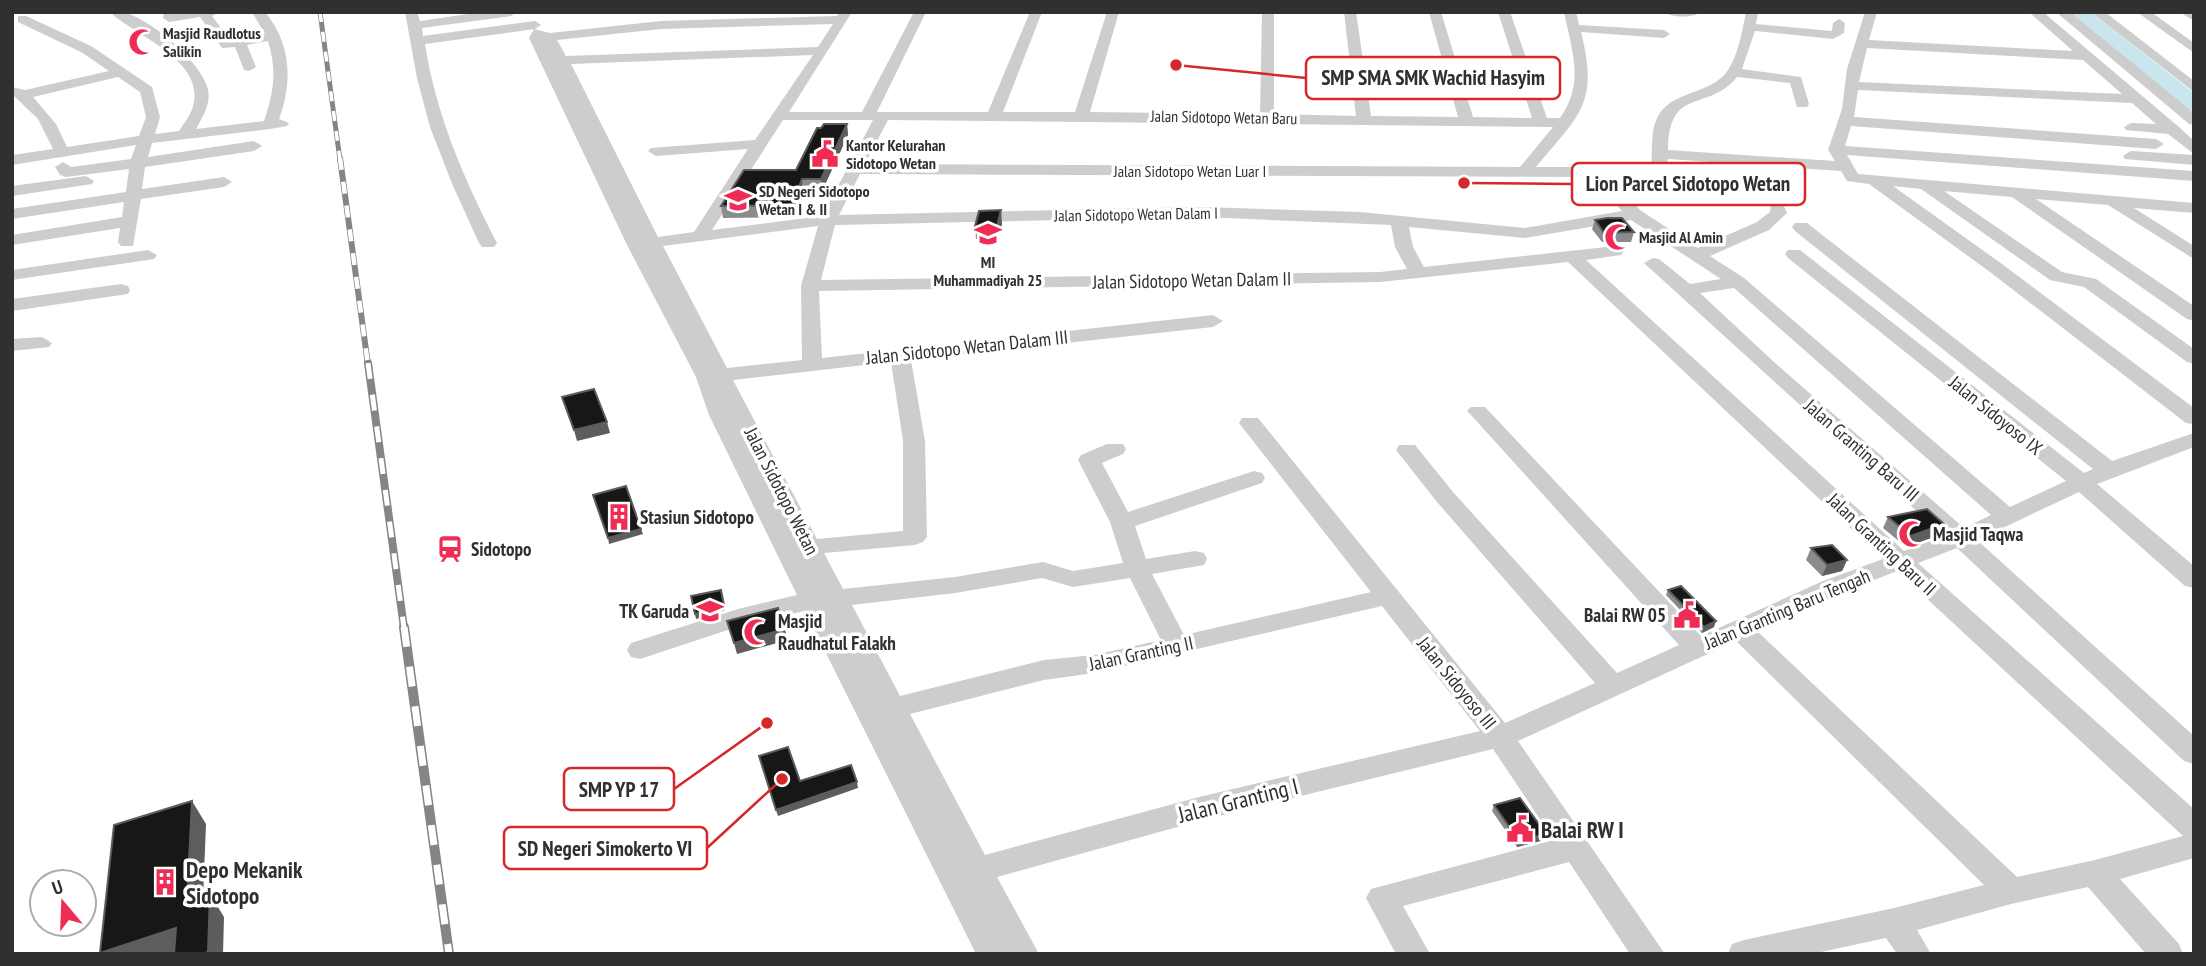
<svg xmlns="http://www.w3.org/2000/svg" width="2206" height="966" font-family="'PT Sans Narrow',sans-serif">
	<rect width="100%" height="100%" fill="#fff"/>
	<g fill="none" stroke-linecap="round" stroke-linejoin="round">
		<path fill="#c9e5ee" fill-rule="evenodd" d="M2070 12H2091L2194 93V111L2186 109Z"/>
		<path fill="#cdcdcd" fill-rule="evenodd" d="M110 12C115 12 122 11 126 13 153 21 201 62 208 89 211 104 203 116 196 129L264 121C274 92 277 70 268 41L247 45 256 67 249 71 244 70 235 47 222 48 200 17 169 22 163 18 164 12H219L212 16 230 40 265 34 252 12H265C291 43 293 82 279 119L289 123 287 126 270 129 152 143 148 157 254 141 262 146 254 151 145 167 142 189 224 177 232 182 224 187 141 199 133 246H121L118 242 120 228 12 245V235L122 217 124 202 12 219V209L126 192 129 169 66 177 60 175 55 167 63 162 71 167 131 159 136 145 12 165V155L53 149 38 119 12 94V87L25 90 109 71 81 52 18 22V16H26L91 46 152 87 160 117 155 134 179 131C184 123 191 115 193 106 206 60 135 36 110 12ZM118 77 140 92 146 117 139 136 67 147 56 124 33 97Z
			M405 12H417L420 21 482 12H517L511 16 422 28 423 36 535 21 541 25 535 29 425 44C436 115 464 179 497 243L494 247H482L479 243 453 186 430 127 417 78Z
			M840 12H852L789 112H862L914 12H926L877 112H988L1030 12H1042L1003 112H1075L1107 12H1119L1090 112 1260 114 1262 12H1274V114L1356 116 1344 12H1356L1371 116 1458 117 1429 12H1441L1473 117 1532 118 1498 12H1510L1547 118H1560C1585 83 1572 51 1564 12H1576L1579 25 1664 30 1670 34 1664 38 1581 32C1599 104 1580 114 1536 167H1651C1653 151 1650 133 1657 118 1670 91 1707 95 1725 74 1738 58 1742 32 1746 12H1758L1756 24 1832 31 1833 23 1839 19 1845 23 1844 33 1833 39 1755 31 1742 69 1801 77 1809 104 1807 107H1797L1790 83 1737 77C1708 113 1669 85 1668 150L1835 161 1828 150 1842 109 1847 69 1865 12H1877L1869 40 2073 51 2029 12H2043L2179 127 2194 141V154L2168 134 2126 130 2124 127 2131 123 2156 124 2132 103 1858 90 1854 117 2156 139 2164 144 2156 149 1851 126 1845 146 2194 171V181L1847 155 1858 174 2194 203V213L2134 208 2194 246V259L2108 205 2036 199 2194 306V321L2187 319 2012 197 1944 191 2062 272 2096 279 2194 349V364L2187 362 2084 287 2050 280 1921 189 1893 186 2002 264 2194 408V424L2186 423 1990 272 1869 184 1847 181 1841 171 1668 159 1664 175 1610 177 1640 210 1698 248 1757 222 1770 212 1771 204H1783L1787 213 1769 230 1710 256 1744 278 2010 507 2066 481 1788 258 1785 254 1788 250H1800L2084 473 2093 469 1795 231 1792 227 1795 223H1807L2112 461 2194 433V447L2097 484 2194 566V588L2185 586 2079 492 1977 540 2194 736V764L2184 761 1957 548 1918 563 2194 809V858L2120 879 2179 944 2183 954H2146L2088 887 2011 904 1917 930 1931 954H1897L1886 938 1812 954H1728L1732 944 1744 940 1894 908 1984 885 1736 641 1518 741 1665 954H1630L1569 862 1403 906 1430 954H1396L1366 898 1371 889 1554 840 1493 749 1199 821 997 877 1039 954H976L805 611 752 622 640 659 631 657 627 650 631 643 738 609 797 595 709 415 696 377 627 245 529 38 534 29 550 33 661 21 837 16ZM833 24 818 47 566 56 557 40 661 29ZM1867 48 2083 60 2122 94 1859 82ZM813 55 755 140 651 148 648 151 656 156 748 149 694 232 658 237 571 64ZM783 120H873L822 216 712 230ZM888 120 1553 127 1520 167 865 164ZM860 174 1592 177 1622 211 1525 228 1360 212 1202 207 839 215ZM1202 217 1391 225 1395 247 1407 269 1380 272 821 280 835 225ZM1631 220 1721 279 1690 284 1659 259 1653 258 1644 263 1944 536 1904 551 1586 260 1621 255 1624 251 1621 247 1615 246 1424 267 1413 247 1409 227 1525 238ZM818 226 801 286 802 360 727 368 663 246ZM1568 262 1883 559 1823 581 1701 636 1485 407H1471L1467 411 1471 415 1679 645 1617 673 1453 492 1415 445H1399L1396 450 1437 502 1595 683 1505 723 1258 418H1242L1239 423 1371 592 1184 635 1152 574 1204 565 1207 559 1204 553 1195 551 1146 559 1135 526 1262 483 1265 478 1262 473 1254 471 1128 512 1102 463 1123 454 1126 449 1123 444H1107L1081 455 1078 460 1110 522 1123 563 1073 571 1043 562 955 577 843 589 824 553 915 545 923 542 927 537 925 441 911 360 1213 327 1223 321 1213 315 822 358 819 291 1380 282ZM1734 288 1991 515 1964 528 1774 362 1700 293ZM891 362 903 441V531L817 539 733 380ZM1897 571 2183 836 2095 860 2017 877 1757 631 1841 593ZM1042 578 1073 587 1130 578 1161 640 1094 655 1044 660 900 696 852 605 955 593ZM1382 606 1480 731 1199 797 985 855 910 714 1044 680 1094 673Z
			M1664 12H1701C1693 18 1672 18 1664 12Z
			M2056 12H2070L2194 113V125L2189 124Z
			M2091 12H2105L2194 81V92Z
			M2137 12H2151L2194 43V53Z
			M2180 12H2194V21Z
			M2131 151 2194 155V165L2125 159 2123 156Z
			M86 176 94 181 92 184 12 196V186Z
			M148 250 157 255 154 259 12 280V270Z
			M121 284 128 286 130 290 128 294 12 311V299Z
			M42 337 52 343 49 347 12 351V339Z"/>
		<defs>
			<path id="rail-far3" d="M320 12 340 160"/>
			<path id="rail-far2" d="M340 158 368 365"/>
			<path id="rail-far1" d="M368 363 404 628"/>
			<path id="rail" d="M404 627 449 954"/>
		</defs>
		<use href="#rail-far3" stroke="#858585" stroke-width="5"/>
		<use href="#rail-far2" stroke="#858585" stroke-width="6"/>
		<use href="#rail-far1" stroke="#858585" stroke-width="8"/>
		<use href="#rail" stroke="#858585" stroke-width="10"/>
		<use href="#rail-far3" stroke="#fff" stroke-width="3.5" stroke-dasharray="10" stroke-linecap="butt"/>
		<use href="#rail-far2" stroke="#fff" stroke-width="4.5" stroke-dasharray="12" stroke-linecap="butt"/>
		<use href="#rail-far1" stroke="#fff" stroke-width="5" stroke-dasharray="16" stroke-linecap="butt"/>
		<use href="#rail" stroke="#fff" stroke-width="7" stroke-dasharray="20" stroke-linecap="butt"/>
	</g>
	<path fill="#8b8b8b" d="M847 124 848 135 822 191H803L794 217 723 218 721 206 796 170 821 128Z
		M1595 220 1634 232 1631 242H1602L1592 229Z
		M1002 224 997 240 976 239 975 226Z
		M1888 517 1939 535 1906 547 1883 528Z
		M1811 548 1847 560 1842 571 1822 576 1806 560Z
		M1668 590 1714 627 1702 633 1666 595Z
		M1494 805 1544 840 1517 847 1492 811Z"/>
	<path fill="#5d5d5d" d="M847 124 848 135 822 191 821 179Z
		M802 179 803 191 794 217 792 205Z
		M1001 210 1002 224 997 240V226Z
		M607 422 610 433 577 441 574 430Z
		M1944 524 1939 535 1906 547 1911 536Z
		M641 529 643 534 609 544 608 538Z
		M1847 560 1842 571 1822 576 1827 565Z
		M724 605 725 610 696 619 695 614Z
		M1716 621 1714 627 1702 633 1704 627Z
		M785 629 788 640 737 654 734 643Z
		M857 782 858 788 778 816 776 810Z
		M192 801 206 824 202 924 187 901Z
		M1546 834 1544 840 1517 847 1519 841Z
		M210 894 224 917 223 954H202Z
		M176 928 181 954H100V953Z"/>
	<path fill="#171717" stroke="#5d5d5d" stroke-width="2" d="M824 124H847L821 179H802L792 205 721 206 744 170H796L817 128H821Z
		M1001 210 997 226H975L979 211Z
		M1607 218H1622L1634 232 1604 233 1595 220Z
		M594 389 607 422 574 430 562 397Z
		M626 486 641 529 608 538 593 495Z
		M1927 509 1944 524 1911 536 1888 517Z
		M1832 545 1847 560 1827 565 1811 548Z
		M1681 586 1716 621 1704 627 1668 590Z
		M721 590 724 605 695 614 691 596Z
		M778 608 785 629 734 643 727 621Z
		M788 747 800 781 851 765 857 782 776 810 759 756Z
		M1520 798 1546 834 1519 841 1494 805Z
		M192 801 187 901 210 894 208 952 202 954H174L176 928 100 953 114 825Z"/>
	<defs>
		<symbol id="mosque-bare" viewBox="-9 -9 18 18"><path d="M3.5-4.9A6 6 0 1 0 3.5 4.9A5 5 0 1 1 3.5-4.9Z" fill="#ee2c54" stroke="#fff" stroke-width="2.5" paint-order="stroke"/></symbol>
		<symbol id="civic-bare" viewBox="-9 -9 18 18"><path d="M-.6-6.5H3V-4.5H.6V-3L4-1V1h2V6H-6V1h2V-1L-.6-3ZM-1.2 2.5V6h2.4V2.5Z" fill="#ee2c54" stroke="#fff" stroke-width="2.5" paint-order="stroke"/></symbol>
		<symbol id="school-bare" viewBox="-9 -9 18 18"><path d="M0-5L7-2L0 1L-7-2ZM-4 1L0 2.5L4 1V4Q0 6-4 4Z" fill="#ee2c54" stroke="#fff" stroke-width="2.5" paint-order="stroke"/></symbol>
		<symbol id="building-bare" viewBox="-9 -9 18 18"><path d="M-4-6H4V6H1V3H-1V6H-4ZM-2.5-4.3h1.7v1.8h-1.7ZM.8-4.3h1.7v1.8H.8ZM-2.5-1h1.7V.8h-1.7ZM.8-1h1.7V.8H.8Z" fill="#ee2c54" stroke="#fff" stroke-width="2.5" paint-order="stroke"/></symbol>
		<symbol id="station-bare" viewBox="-9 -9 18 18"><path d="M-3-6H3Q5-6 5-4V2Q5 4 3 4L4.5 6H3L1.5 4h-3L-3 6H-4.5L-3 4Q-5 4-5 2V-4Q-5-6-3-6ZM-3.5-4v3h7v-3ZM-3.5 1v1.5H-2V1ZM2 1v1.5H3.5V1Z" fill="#ee2c54" stroke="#fff" stroke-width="2.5" paint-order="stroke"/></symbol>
	</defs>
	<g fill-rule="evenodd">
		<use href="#mosque-bare" x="123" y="23" width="38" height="38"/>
		<use href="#civic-bare" x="806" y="135" width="38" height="38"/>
		<use href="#school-bare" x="719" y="181" width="38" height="38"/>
		<use href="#school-bare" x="969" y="215" width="38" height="38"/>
		<use href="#mosque-bare" x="1599" y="218" width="38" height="38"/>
		<use href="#building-bare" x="600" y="498" width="38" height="38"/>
		<use href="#mosque-bare" x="1893" y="515" width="38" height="38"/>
		<use href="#station-bare" x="431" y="530" width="38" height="38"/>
		<use href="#school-bare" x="691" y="592" width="38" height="38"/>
		<use href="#civic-bare" x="1668" y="596" width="38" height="38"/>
		<use href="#mosque-bare" x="738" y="613" width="38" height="38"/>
		<use href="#civic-bare" x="1501" y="810" width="38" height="38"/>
		<use href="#building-bare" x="146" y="863" width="38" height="38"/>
	</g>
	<g text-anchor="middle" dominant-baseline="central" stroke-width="7" stroke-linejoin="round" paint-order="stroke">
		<g font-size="16" font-weight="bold" fill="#303030" stroke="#fff" text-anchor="start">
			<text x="163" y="33">Masjid Raudlotus<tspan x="163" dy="18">Salikin</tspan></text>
			<text x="846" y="145">Kantor Kelurahan<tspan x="846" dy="18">Sidotopo Wetan</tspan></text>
			<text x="759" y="191">SD Negeri Sidotopo<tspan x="759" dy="18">Wetan I &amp; II</tspan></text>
			<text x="1639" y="237">Masjid Al Amin</text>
			<text x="988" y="262" text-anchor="middle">MI<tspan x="988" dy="18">Muhammadiyah 25</tspan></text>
		</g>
		<g font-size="16" fill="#303030" stroke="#fff">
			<text transform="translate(1224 117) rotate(1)">Jalan Sidotopo Wetan Baru</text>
			<text x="1190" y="171">Jalan Sidotopo Wetan Luar I</text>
			<text transform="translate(1136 214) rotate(-1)">Jalan Sidotopo Wetan Dalam I</text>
		</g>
		<g font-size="19" fill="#303030" stroke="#fff">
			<text transform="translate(1192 280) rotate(-1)">Jalan Sidotopo Wetan Dalam II</text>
			<text transform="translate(967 347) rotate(-6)">Jalan Sidotopo Wetan Dalam III</text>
			<text transform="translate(1996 415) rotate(39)">Jalan Sidoyoso IX</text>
			<text transform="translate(1862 450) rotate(41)">Jalan Granting Baru III</text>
			<text transform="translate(782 491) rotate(63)">Jalan Sidotopo Wetan</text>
			<text transform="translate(1882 544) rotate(43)">Jalan Granting Baru II</text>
			<text transform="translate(1787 609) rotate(-23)">Jalan Granting Baru Tengah</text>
			<text transform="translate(1141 653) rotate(-12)">Jalan Granting II</text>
			<text transform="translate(1457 683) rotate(51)">Jalan Sidoyoso III</text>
		</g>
		<g font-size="19" font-weight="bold" fill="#303030" stroke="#fff" text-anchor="start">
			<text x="640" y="517">Stasiun Sidotopo</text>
			<text x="1933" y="534">Masjid Taqwa</text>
			<text x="471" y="549">Sidotopo</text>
			<text x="689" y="611" text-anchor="end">TK Garuda</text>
			<text x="1666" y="615" text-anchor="end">Balai RW 05</text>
			<text x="778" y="621">Masjid<tspan x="778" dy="22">Raudhatul Falakh</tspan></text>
		</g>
		<g font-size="23" fill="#303030" stroke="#fff">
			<text transform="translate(1238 800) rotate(-14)">Jalan Granting I</text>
		</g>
		<g font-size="23" font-weight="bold" fill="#303030" stroke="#fff" text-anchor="start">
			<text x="1541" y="829">Balai RW I</text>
			<text x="186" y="869">Depo Mekanik<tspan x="186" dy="26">Sidotopo</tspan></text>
		</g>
	</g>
	<path fill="none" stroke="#d62828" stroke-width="2.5" d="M1176 65L1306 78M1464 183L1572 184M767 723L674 789M782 779L707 848"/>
	<g fill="#d62828" stroke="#fff" stroke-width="2.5">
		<circle cx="1176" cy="65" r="7"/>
		<circle cx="1464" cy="183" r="7"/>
		<circle cx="767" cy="723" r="7"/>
		<circle cx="782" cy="779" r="7"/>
	</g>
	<g fill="#fff" stroke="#d62828" stroke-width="2.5">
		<rect x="1306" y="57" width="254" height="42" rx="7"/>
		<rect x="1572" y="163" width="233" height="42" rx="7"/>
		<rect x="564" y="768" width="110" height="42" rx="7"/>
		<rect x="504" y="827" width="203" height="42" rx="7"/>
	</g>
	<g font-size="21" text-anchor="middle" font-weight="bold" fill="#303030">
		<text x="1433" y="85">SMP SMA SMK Wachid Hasyim</text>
		<text x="1688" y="191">Lion Parcel Sidotopo Wetan</text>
		<text x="619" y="797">SMP YP 17</text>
		<text x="605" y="856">SD Negeri Simokerto VI</text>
	</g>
	<rect width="2206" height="966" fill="none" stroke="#303030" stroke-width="28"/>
	<g transform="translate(63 903) rotate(341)"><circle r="33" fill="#ffffff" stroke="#acacac" stroke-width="2"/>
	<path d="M0-5L12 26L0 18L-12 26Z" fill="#ee2c54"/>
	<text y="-10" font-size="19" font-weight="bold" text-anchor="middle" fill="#303030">U</text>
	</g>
</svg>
